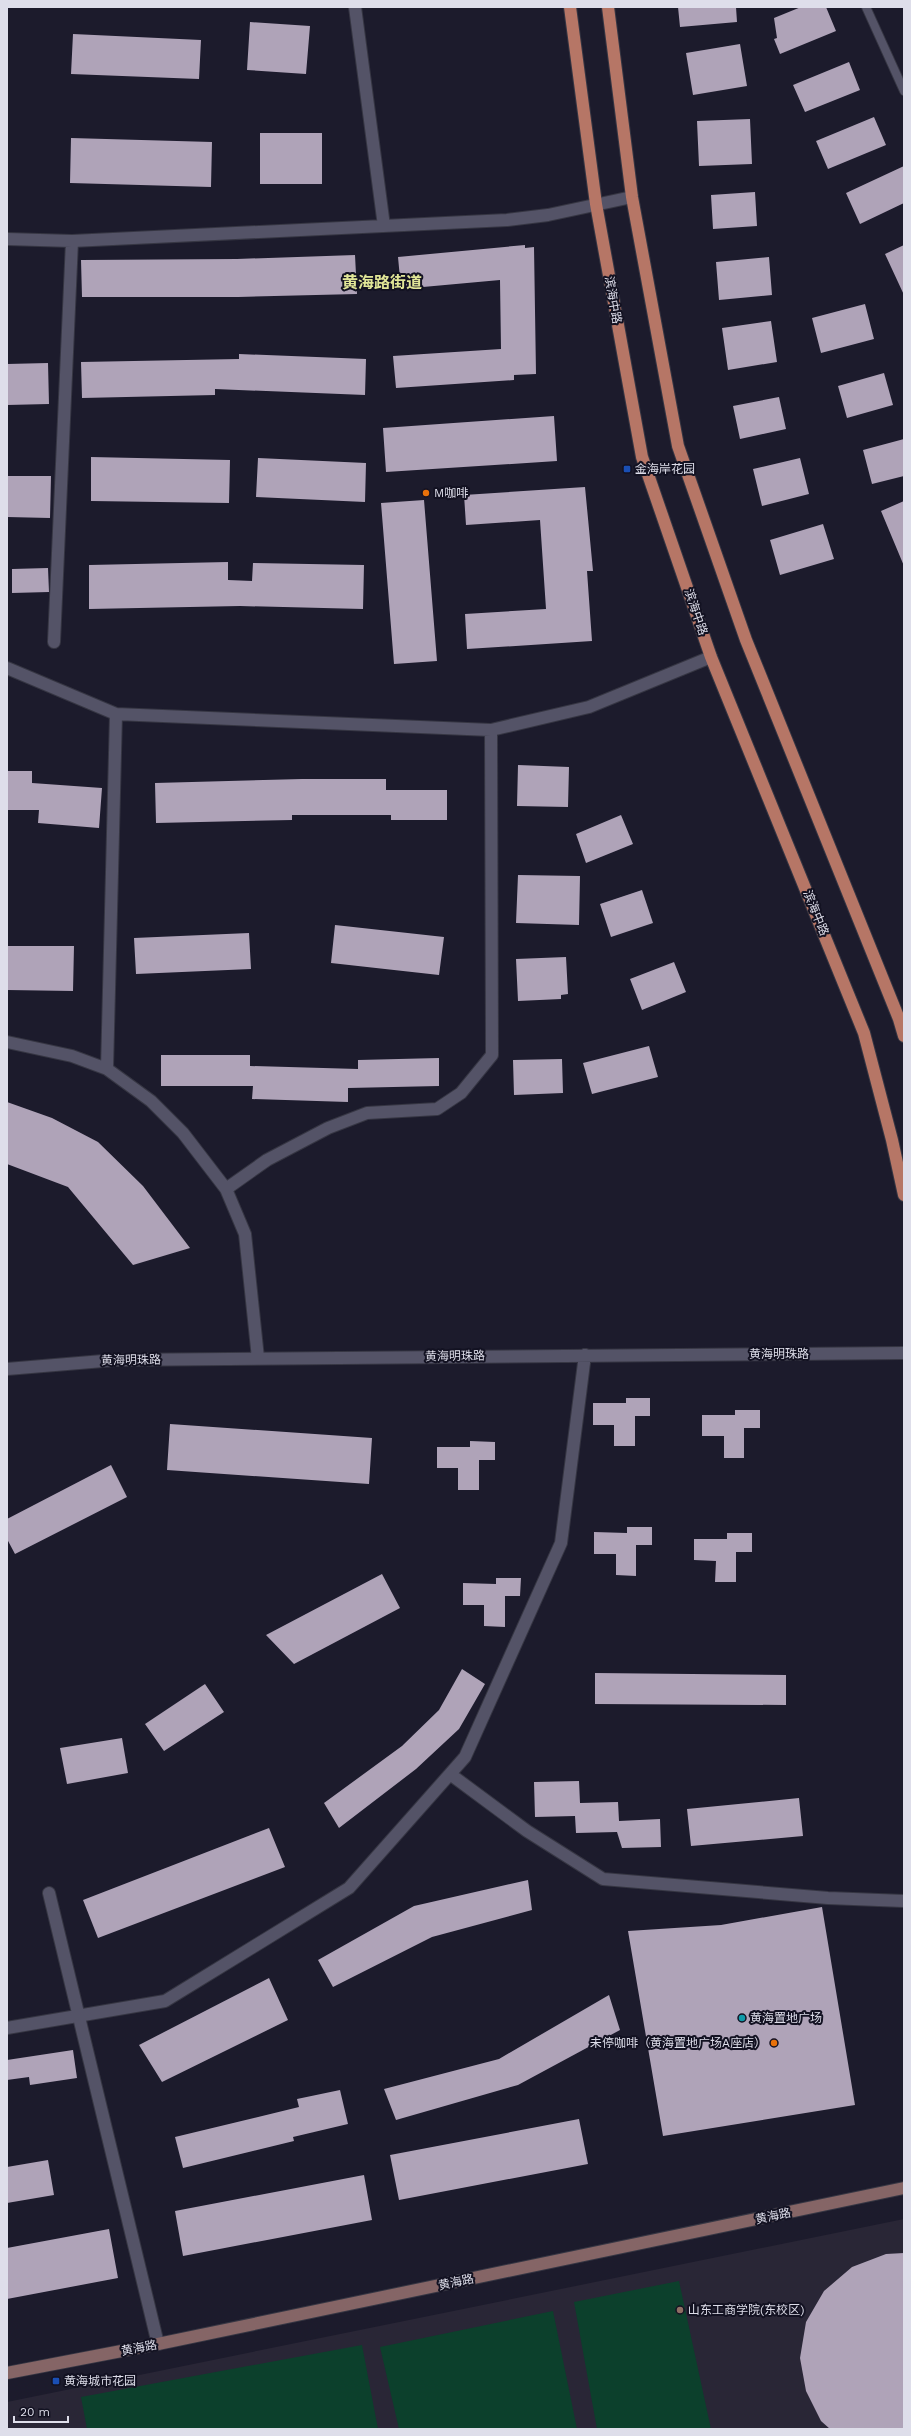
<svg xmlns="http://www.w3.org/2000/svg" width="911" height="2436" font-family="'Work Sans','Noto Sans SC',sans-serif">
	<rect width="100%" height="100%" fill="#1c1b2c"/>
	<path fill="#292636" d="M904 2219V2429H7V2402Z"/>
	<path fill="#0c402c" d="M679 2281 711 2429H597L574 2302Z
		M553 2311 577 2429H399L380 2347Z
		M362 2345 378 2429H87L81 2397Z"/>
	<path fill="#afa3b8" d="M678 7H736L737 22 680 27Z
		M801 7H826L836 31 780 54 774 39 777 38 774 18Z
		M250 22 310 26 306 74 247 70Z
		M73 34 201 40 199 79 71 74Z
		M740 44 747 86 693 95 686 53Z
		M849 62 860 90 805 112 793 85Z
		M874 117 886 145 828 169 816 141Z
		M750 119 752 164 699 166 697 121Z
		M260 133H322V184H260Z
		M71 138 212 142 211 187 70 183Z
		M904 166V203L860 224 846 193Z
		M755 192 757 226 713 229 711 195Z
		M525 245V248L534 247 536 374 514 375V380L396 388 393 356 501 349 500 280 401 289 398 257Z
		M904 245V295L885 254Z
		M355 255 357 294 238 297H82L81 260 237 259Z
		M769 257 772 295 719 300 716 262Z
		M865 304 874 339 821 353 812 318Z
		M771 321 777 362 728 370 722 328Z
		M239 354 366 359 365 395 215 389V395L82 398 81 362 239 359Z
		M48 363 49 404 7 405V364Z
		M884 373 893 405 847 418 838 386Z
		M779 397 786 429 740 439 733 406Z
		M554 416 557 461 386 472 383 428Z
		M904 439V476L872 484 863 450Z
		M91 457 230 460 229 503 91 501Z
		M258 458 366 463 365 502 256 497Z
		M800 458 809 494 762 506 753 469Z
		M7 476H51L50 518 7 517Z
		M585 487 593 571H587L592 641 467 649 465 614 546 609 540 520 466 525 464 495Z
		M424 500 437 661 394 664 381 503Z
		M904 501V566L881 511Z
		M823 524 834 559 780 575 770 540Z
		M228 562V580L252 581 253 563 364 565 363 609 240 606 89 609V565Z
		M48 568 49 592 12 593V569Z
		M518 765 569 767 568 807 517 806Z
		M7 771H32V783L102 788 99 828 38 823 39 810H7Z
		M302 779H386V790H447V820H391V815H292V820L156 823 155 783Z
		M621 815 633 844 586 863 576 834Z
		M518 875 580 876 579 925 516 923Z
		M642 890 653 923 611 937 600 904Z
		M335 925 444 937 439 975 331 963Z
		M249 933 251 969 136 974 134 938Z
		M7 946H74L73 991 7 990Z
		M566 957 568 994 561 995V999L518 1001 516 959Z
		M674 962 686 992 642 1010 630 979Z
		M649 1046 658 1077 592 1094 583 1063Z
		M161 1055H250V1066L358 1069V1060L439 1058V1086L348 1088V1102L252 1099 253 1086H161Z
		M562 1059 563 1093 514 1095 513 1060Z
		M7 1102 52 1118 98 1142 143 1186 190 1248 133 1265 68 1187 7 1164Z
		M626 1398H650V1416H635V1446H614V1425H593V1403H626Z
		M735 1410H760V1428H744V1458H724V1436H702V1415H735Z
		M170 1424 372 1438 369 1484 167 1470Z
		M470 1441 495 1442V1460H479V1490H458V1468H437V1447H470Z
		M111 1465 127 1497 15 1554 7 1539V1519Z
		M627 1527H652V1545H636V1576L616 1575V1554H594V1532L627 1533Z
		M727 1533H752V1552H736V1582H715L716 1561 694 1560V1539H727Z
		M382 1574 400 1608 294 1664 266 1635Z
		M496 1578H521L520 1596H505V1627L484 1626V1605H463V1583L496 1584Z
		M462 1669 485 1684 459 1729 416 1769 339 1828 324 1803 402 1746 439 1710Z
		M595 1673 786 1675V1705L595 1704Z
		M205 1684 224 1712 164 1751 145 1724Z
		M122 1738 128 1773 67 1784 60 1748Z
		M579 1781 580 1803 618 1802 619 1821 660 1819 661 1847 622 1848 617 1832 576 1833 575 1816 535 1817 534 1782Z
		M799 1798 803 1836 691 1846 687 1809Z
		M269 1828 285 1867 98 1938 83 1900Z
		M528 1880 532 1910 432 1937 333 1987 318 1960 414 1906Z
		M822 1907 855 2105 663 2136 628 1931 721 1925Z
		M269 1978 288 2020 162 2082 139 2045Z
		M609 1995 620 2030 518 2085 396 2120 384 2089 499 2059Z
		M73 2050 77 2078 30 2085 29 2077 7 2080V2060Z
		M340 2090 348 2124 293 2137 294 2141 183 2168 175 2137 299 2107 297 2099Z
		M579 2119 588 2164 399 2200 390 2155Z
		M48 2160 54 2195 7 2203V2167Z
		M364 2175 372 2220 183 2256 175 2211Z
		M109 2229 118 2278 7 2299V2248Z
		M904 2253V2429H830L821 2421 806 2391 800 2358 806 2322 824 2291 852 2267 886 2254Z"/>
	<g fill="none" stroke-linecap="round" stroke-linejoin="round">
		<defs>
			<path id="lane" d="M866 7 904 91"/>
			<path id="street" d="M355 7 384 226
				M7 239 72 241 507 220 548 215 632 197
				M54 642 72 241
				M7 668 116 714 491 730 589 707 711 657
				M116 714 107 1069 151 1101 183 1133 226 1189 245 1234 258 1358
				M7 1042 72 1056 107 1069
				M226 1189 267 1160 328 1128 367 1113 437 1109 461 1093 492 1055 491 730
				M7 1369 115 1360 904 1353
				M450 1774 527 1831 603 1879 828 1898 904 1901
				M49 1893 158 2344
				M7 2028 165 2001 349 1888 465 1757 561 1543 585 1355"/>
			<path id="secondary" d="M7 2373 158 2344 904 2188"/>
			<path id="primary" d="M570 7 596 204 642 457 711 657 864 1033 892 1140 904 1195
				M608 7 632 197 678 446 746 640 899 1019 904 1036"/>
		</defs>
		<use href="#lane" stroke="#363643" stroke-width="10"/>
		<use href="#street" stroke="#363643" stroke-width="14"/>
		<use href="#secondary" stroke="#363643" stroke-width="14"/>
		<use href="#primary" stroke="#363643" stroke-width="14"/>
		<use href="#lane" stroke="#545367" stroke-width="8"/>
		<use href="#street" stroke="#545367" stroke-width="12"/>
		<use href="#secondary" stroke="#856566" stroke-width="12"/>
		<use href="#primary" stroke="#b67666" stroke-width="12"/>
	</g>
	<g fill="#1a4fb4" stroke="#131222" stroke-width="1.5">
		<rect x="623" y="465" width="8" height="8" rx="2"/>
		<rect x="52" y="2377" width="8" height="8" rx="2"/>
	</g>
	<g fill="#e8710a" stroke="#131222" stroke-width="1.5">
		<circle cx="426" cy="493" r="4"/>
		<circle cx="774" cy="2043" r="4"/>
	</g>
	<circle fill="#0f9aa8" stroke="#131222" stroke-width="1.5" cx="742" cy="2018" r="4"/>
	<circle fill="#8d6e63" stroke="#131222" stroke-width="1.5" cx="680" cy="2310" r="4"/>
	<g text-anchor="middle" dominant-baseline="central" stroke-width="4" stroke-linejoin="round" paint-order="stroke">
		<g font-size="12" fill="#dedeea" stroke="#131222">
			<text transform="translate(613 300) rotate(80)">滨海中路</text>
			<text transform="translate(696 612) rotate(71)">滨海中路</text>
			<text transform="translate(816 913) rotate(68)">滨海中路</text>
			<text x="779" y="1354">黄海明珠路</text>
			<text transform="translate(455 1356) rotate(-1)">黄海明珠路</text>
			<text transform="translate(131 1360) rotate(-1)">黄海明珠路</text>
			<text transform="translate(773 2216) rotate(-12)">黄海路</text>
			<text transform="translate(456 2282) rotate(-12)">黄海路</text>
			<text transform="translate(139 2348) rotate(-11)">黄海路</text>
		</g>
		<g font-size="12" fill="#dedeea" stroke="#131222" text-anchor="start">
			<text x="635" y="469">金海岸花园</text>
			<text x="434" y="493">M咖啡</text>
			<text x="750" y="2018">黄海置地广场</text>
			<text x="766" y="2043" text-anchor="end">未停咖啡（黄海置地广场A座店）</text>
			<text x="688" y="2310">山东工商学院(东校区)</text>
			<text x="64" y="2381">黄海城市花园</text>
		</g>
		<g font-size="16" font-weight="bold" fill="#e1e697" stroke="#131222">
			<text x="382" y="282">黄海路街道</text>
		</g>
	</g>
	<rect width="911" height="2436" fill="none" stroke="#dedeea" stroke-width="16"/>
	<path d="M14 2416v6h54v-6" fill="none" stroke="#dedeea" stroke-width="2"/>
	<text x="20" y="2416" font-size="12" fill="#dedeea" stroke="#131222" stroke-width="3" paint-order="stroke">20 m</text>
</svg>
